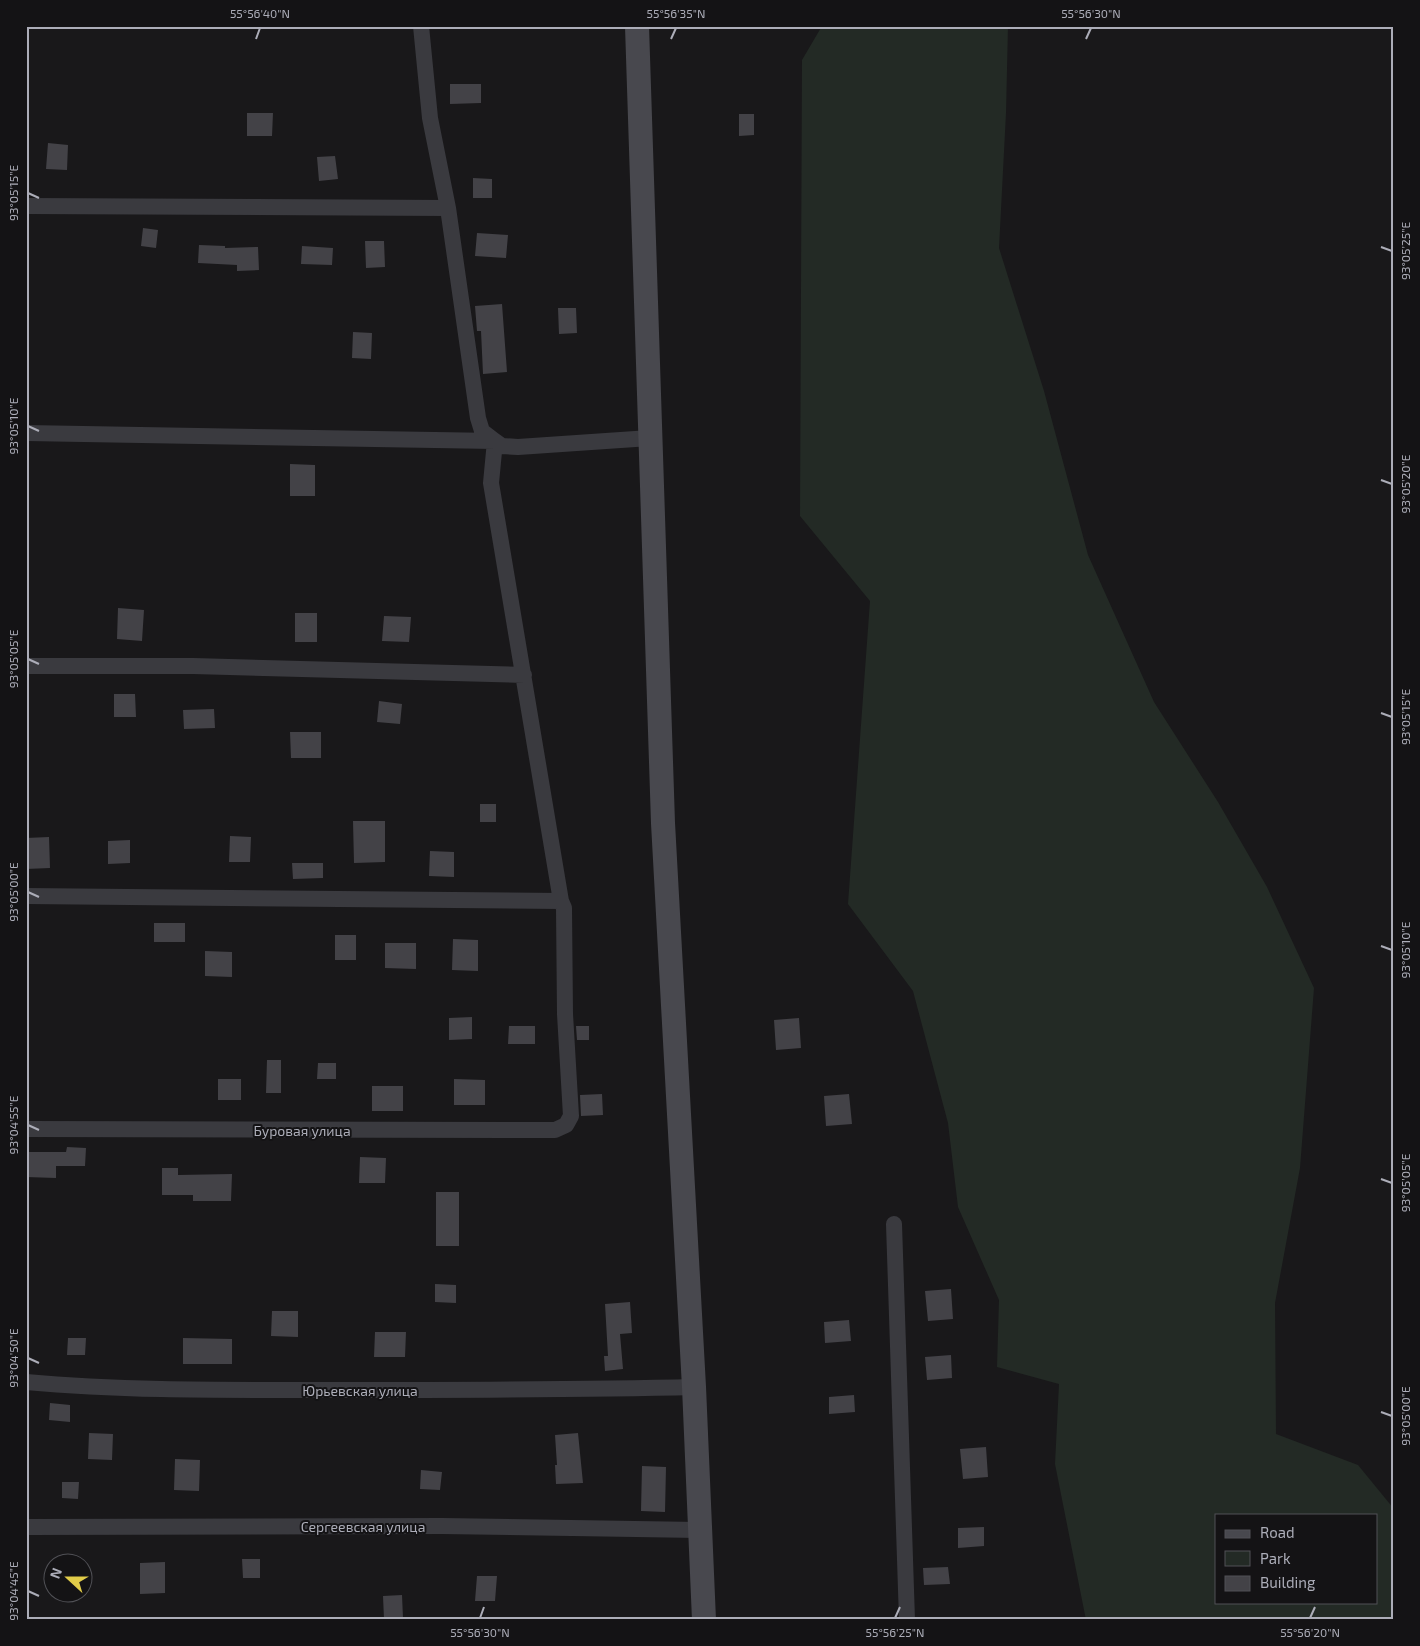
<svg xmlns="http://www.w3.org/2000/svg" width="1420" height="1646" font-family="'Exo 2',sans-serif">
	<rect width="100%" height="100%" fill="#19181a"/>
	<path fill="#232a25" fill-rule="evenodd" d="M822 26H1008L1006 113 999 248 1044 391 1088 555 1154 702 1218 802 1267 887 1314 988 1300 1168 1275 1303 1276 1434 1358 1465 1394 1509V1620H1086L1055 1464 1059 1384 997 1367 999 1300 958 1207 948 1123 913 991 848 904 870 601 800 516 802 60ZM1216 1515H1376V1602H1216Z"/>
	<path fill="#434247" d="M450 84H481V103L450 104Z
		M247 113H273L272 136H247Z
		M739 114H754V135L739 136Z
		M48 143 68 145 67 170 46 169Z
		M335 156 338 179 319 181 317 157Z
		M473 178 492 179V198H473Z
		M143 228 158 230 156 248 141 246Z
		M477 233 508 235 506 258 475 256Z
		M365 241H384L385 267 366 268Z
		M199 245 225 246V248L258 247 259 270 237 271V265L198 263Z
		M302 246 333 248 332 265 301 264Z
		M502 304 507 372 483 374 481 331H477L475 306Z
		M558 308H576L577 333 559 334Z
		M353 332 372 333 371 359 352 358Z
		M290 464 315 465V496H290Z
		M118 608 144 610 142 641 117 639Z
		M295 613H317V642H295Z
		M384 616 411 617 409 642 382 641Z
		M114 694H135L136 717H114Z
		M379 701 402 704 400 724 377 722Z
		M214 709 215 728 184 729 183 710Z
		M290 732H321V758H291Z
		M480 804H496V822H480Z
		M353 821H385V862L354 863Z
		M230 836 251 837 250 862H229Z
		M49 837 50 868 26 869V838Z
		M130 840V863L108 864V841Z
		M430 851 454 852V877L429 876Z
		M292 863H323V878L293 879Z
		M154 923H185V942H154Z
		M335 935H356V960H335Z
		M453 939 478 940V971L452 970Z
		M385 943H416V969L385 968Z
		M205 951 232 952V977L205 976Z
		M472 1017V1039L449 1040V1018Z
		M799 1018 801 1048 776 1050 774 1020Z
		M509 1026H535V1044H508Z
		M576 1026H589V1040H577Z
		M267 1060H281V1093H266Z
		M318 1063H336V1079H317Z
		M218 1079H241V1100H218Z
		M454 1079 485 1080V1105H454Z
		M372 1086H403V1111H372Z
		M602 1094 603 1115 581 1116 580 1095Z
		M849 1094 852 1124 826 1126 824 1096Z
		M67 1147 86 1148 85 1166H56V1178L26 1177V1152H66Z
		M360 1157 386 1158 385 1183H359Z
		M162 1168H178V1175L232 1174 231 1201H193V1195H162Z
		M436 1192H459V1246H436Z
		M435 1284 456 1285V1303L435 1302Z
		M951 1289 953 1319 928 1321 925 1291Z
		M630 1302 632 1333 620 1334 623 1369 605 1371 604 1356H608L605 1304Z
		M272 1311H298V1337L271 1336Z
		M849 1320 851 1341 825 1343 824 1322Z
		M375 1332H406L405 1357H374Z
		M68 1338H86L85 1355H67Z
		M183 1338 232 1339V1364H183Z
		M951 1355 952 1378 927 1380 925 1357Z
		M854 1395 855 1412 829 1414V1397Z
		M50 1403 70 1405V1422L49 1420Z
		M89 1433 113 1434 112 1460 88 1459Z
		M578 1433 583 1483 556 1484 555 1465H557L555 1435Z
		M986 1447 988 1477 963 1479 960 1449Z
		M175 1459 200 1460 199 1491 174 1490Z
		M642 1466 666 1467 665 1512 641 1511Z
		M421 1470 442 1472 440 1490 420 1489Z
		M62 1482H79L78 1499 62 1498Z
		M984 1527V1546L958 1548V1528Z
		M242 1559H260V1578H243Z
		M165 1562V1593L140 1594V1563Z
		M948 1567 950 1584 924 1585 923 1568Z
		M477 1576H497L495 1601H475Z
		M402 1595 403 1618 384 1619 383 1596Z"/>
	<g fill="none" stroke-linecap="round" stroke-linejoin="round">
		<path stroke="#3a3a3f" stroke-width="16" d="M421 26 430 118 448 208 478 418 482 431 495 441 502 446 518 447 650 438
			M26 206 448 208
			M26 433 495 441 491 483 561 901 564 908 565 1014 571 1116 566 1125 555 1130 26 1129
			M26 666H193L524 675
			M26 896 561 901
			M894 1224 907 1620
			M26 1382C125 1391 225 1390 324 1390 448 1390 571 1390 694 1387
			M26 1527 442 1526 699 1530"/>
		<path stroke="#48484e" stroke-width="24" d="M637 26 663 823 694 1387 704 1620"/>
	</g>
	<path fill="none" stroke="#acadb8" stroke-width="2" d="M256 39 260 28M671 39 676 28M1086 39 1091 28M28 193 39 198M1381 247 1392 251M28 426 39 431M1381 480 1392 484M28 659 39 664M1381 713 1392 717M28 892 39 897M1381 946 1392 950M28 1125 39 1130M1381 1179 1392 1183M28 1358 39 1363M1381 1412 1392 1416M28 1591 39 1596M480 1618 484 1607M895 1618 900 1607M1310 1618 1315 1607"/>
	<g text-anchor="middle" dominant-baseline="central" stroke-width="4" stroke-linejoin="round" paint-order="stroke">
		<g font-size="14" fill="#acadb8" stroke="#141315">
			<text x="302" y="1130">Буровая улица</text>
			<text x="360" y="1390">Юрьевская улица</text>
			<text x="363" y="1526">Сергеевская улица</text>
		</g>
	</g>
	<rect width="1420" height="1646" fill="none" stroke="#141315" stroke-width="55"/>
	<rect x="1215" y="1514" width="162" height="90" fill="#141315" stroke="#515156"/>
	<rect x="1225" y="1530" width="25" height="8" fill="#48484e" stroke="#515156"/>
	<text x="1260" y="1538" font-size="15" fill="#acadb8">Road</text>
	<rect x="1225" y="1551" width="25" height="15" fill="#232a25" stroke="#515156"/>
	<text x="1260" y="1564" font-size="15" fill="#acadb8">Park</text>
	<rect x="1225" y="1576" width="25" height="15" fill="#434247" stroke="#515156"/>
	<text x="1260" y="1588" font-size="15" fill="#acadb8">Building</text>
	<g transform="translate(68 1578) rotate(291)"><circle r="24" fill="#141315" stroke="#515156"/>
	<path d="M0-4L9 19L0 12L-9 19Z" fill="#e1cc49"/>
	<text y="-8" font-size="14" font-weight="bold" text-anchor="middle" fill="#acadb8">N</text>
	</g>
	<rect x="28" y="28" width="1364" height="1590" fill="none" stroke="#acadb8" stroke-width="2"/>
	<g font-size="12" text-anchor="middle" fill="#acadb8">
		<text x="260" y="18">55°56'40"N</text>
		<text x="676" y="18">55°56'35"N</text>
		<text x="1091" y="18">55°56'30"N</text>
		<text transform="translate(14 193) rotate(-90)" y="4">93°05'15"E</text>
		<text transform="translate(1406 251) rotate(-90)" y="4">93°05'25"E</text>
		<text transform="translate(14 426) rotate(-90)" y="4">93°05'10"E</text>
		<text transform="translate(1406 484) rotate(-90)" y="4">93°05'20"E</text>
		<text transform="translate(14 659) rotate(-90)" y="4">93°05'05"E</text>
		<text transform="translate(1406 717) rotate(-90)" y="4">93°05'15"E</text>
		<text transform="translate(14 892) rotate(-90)" y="4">93°05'00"E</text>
		<text transform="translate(1406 950) rotate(-90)" y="4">93°05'10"E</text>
		<text transform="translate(14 1125) rotate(-90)" y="4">93°04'55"E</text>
		<text transform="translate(1406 1183) rotate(-90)" y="4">93°05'05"E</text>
		<text transform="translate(14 1358) rotate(-90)" y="4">93°04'50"E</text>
		<text transform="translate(1406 1416) rotate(-90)" y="4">93°05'00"E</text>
		<text transform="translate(14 1591) rotate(-90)" y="4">93°04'45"E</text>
		<text x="480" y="1637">55°56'30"N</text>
		<text x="895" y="1637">55°56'25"N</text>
		<text x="1310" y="1637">55°56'20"N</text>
	</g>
</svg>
